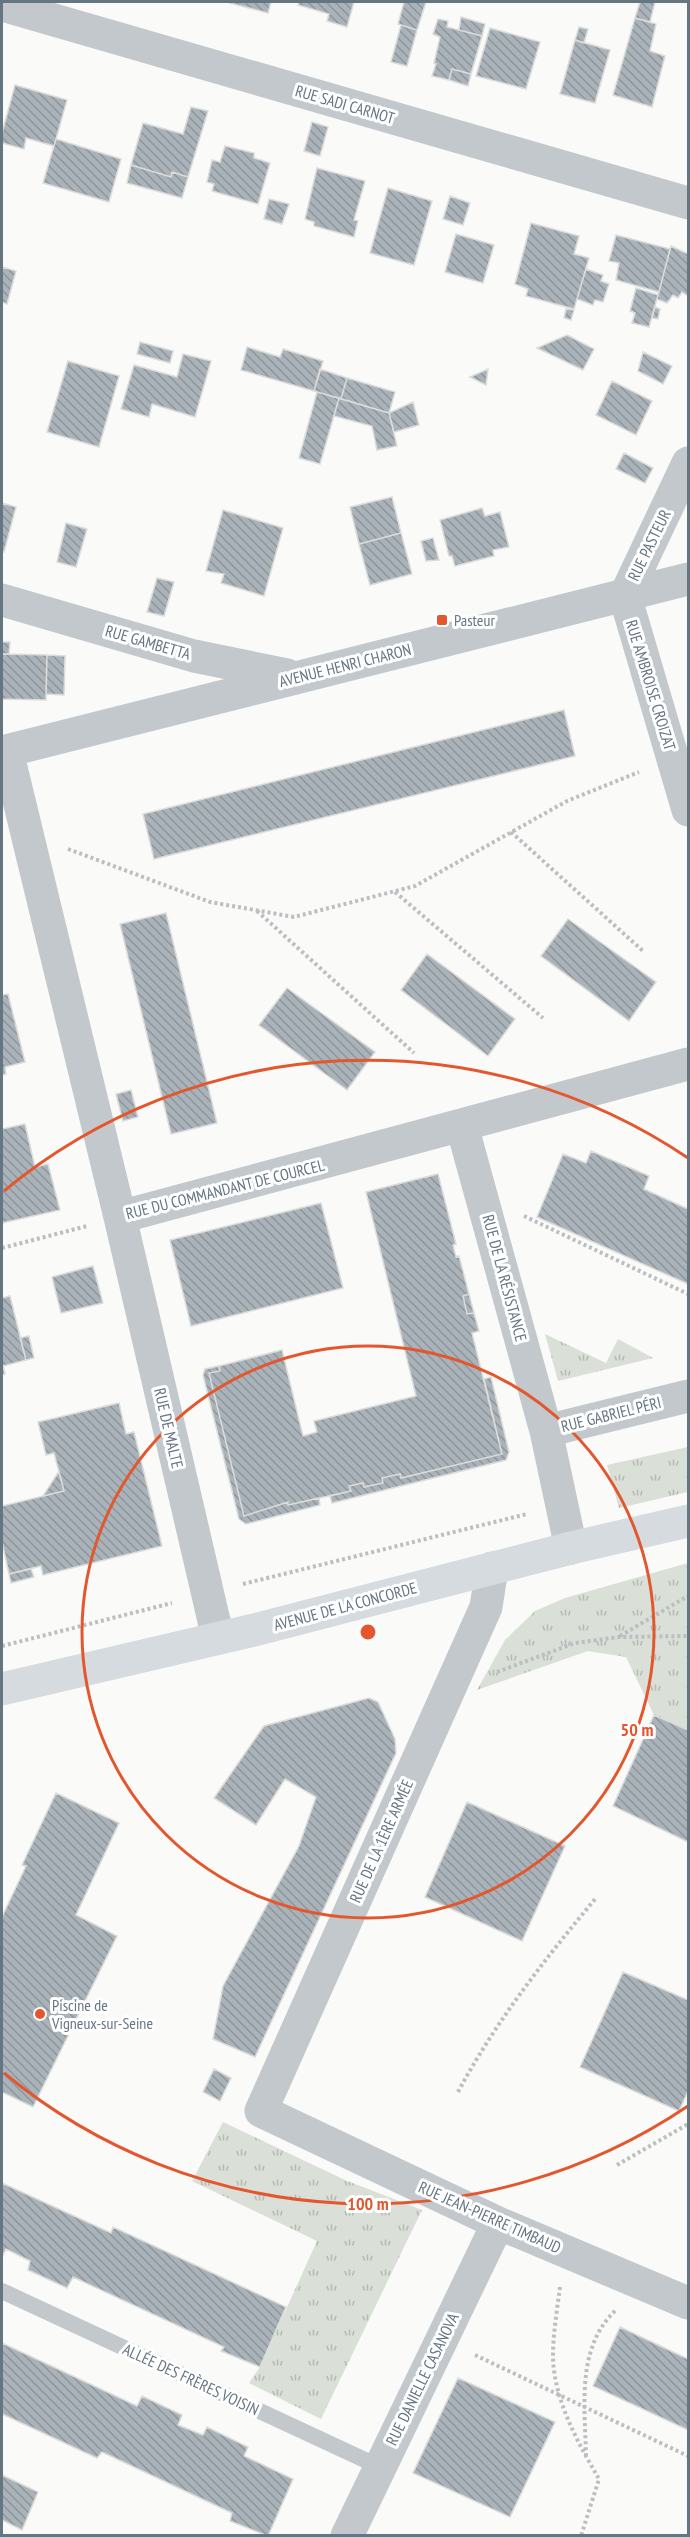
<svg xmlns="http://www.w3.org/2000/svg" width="690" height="2537" font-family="'PT Sans Narrow',sans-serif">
	<defs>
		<pattern id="grass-tufts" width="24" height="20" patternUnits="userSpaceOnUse" patternTransform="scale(1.5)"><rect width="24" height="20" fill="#dadfd7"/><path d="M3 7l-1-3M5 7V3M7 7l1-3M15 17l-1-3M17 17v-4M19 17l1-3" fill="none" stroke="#b4b9b4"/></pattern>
		<pattern id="building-back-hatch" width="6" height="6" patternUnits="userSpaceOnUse" patternTransform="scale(1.5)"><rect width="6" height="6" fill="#aab3b9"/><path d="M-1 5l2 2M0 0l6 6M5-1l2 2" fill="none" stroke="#8e969c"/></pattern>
	</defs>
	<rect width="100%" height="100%" fill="#fafaf8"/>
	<path fill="url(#grass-tufts)" d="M545 1334 606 1363 618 1339 653 1358 558 1381Z
		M688 1447V1492L619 1508 607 1465Z
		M688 1563V1730L654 1715 626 1657 588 1651 477 1690 505 1640 535 1611 565 1598Z
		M223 2122 345 2180 422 2210 321 2419 249 2383 260 2367 317 2241 192 2181Z"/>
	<path fill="url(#building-back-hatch)" stroke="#dcdcda" stroke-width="1.5" d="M226 2H271L268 13Z
		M299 2H354L347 27 327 21 329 14 298 5Z
		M404 2H426L417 30 398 24Z
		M640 2H655L650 22 635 18Z
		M461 17 485 24 482 36 459 30Z
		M635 18 656 24 650 51 665 56 652 107 613 95Z
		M438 19 448 21 447 27 482 36 471 74 452 69 449 80 432 76 436 64 434 63 440 37 433 34Z
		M401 25 417 30 407 66 391 62Z
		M579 27 588 29 584 43 575 40Z
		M490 28 540 42 526 89 476 76Z
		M575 40 610 50 595 103 560 94Z
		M452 69 471 74 468 86 449 80Z
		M15 85 67 100 54 146 26 138 24 149 2 143V133Z
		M191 107 208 111 188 177 172 172 171 177 131 165 143 123 183 134Z
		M312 122 328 127 320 156 304 151Z
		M56 139 121 159 109 202 43 183Z
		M225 146 254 153V158L270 163 258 204 212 191 214 184 207 182 212 160 220 162Z
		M131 165 171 177 172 172 188 177 182 198 127 183Z
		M317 168 365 181 354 220 358 221 354 237 314 226V222L305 219Z
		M388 188 432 201 414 265 370 253Z
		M450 196 470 203 463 225 443 219Z
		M269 199 289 204 282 224 264 219Z
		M531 223 579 236 574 254 589 258 574 309 526 296 528 289 515 284Z
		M456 234 494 245 483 283 445 272Z
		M616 235 670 249 659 292 616 280 619 263 609 261Z
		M671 246 688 254V296L682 292 678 298 673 295 667 303 657 299Z
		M2 267 16 271 7 304 2 302Z
		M586 269 603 275 601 281 609 284 603 302 595 300 593 305 577 299Z
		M636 288 658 295 649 327 632 323 635 313 630 311Z
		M655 307 660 309 658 319 652 318Z
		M566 309 574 310 571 320 564 318Z
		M567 335 594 349 583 370 537 348Z
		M140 342 173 351 170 363 137 354Z
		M247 347 280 357 283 349 323 361 314 391 241 370Z
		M643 352 672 366 663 384 638 371Z
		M183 354 211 361 195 417 152 404 149 417 121 409 134 365 177 377Z
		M68 361 119 376 99 447 47 432Z
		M320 369 347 378 341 399 314 391Z
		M488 369 486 385 470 377Z
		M347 378 395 392 389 413 341 399Z
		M612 381 652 401 636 435 596 415Z
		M317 392 339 398 320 464 299 458Z
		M339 398 389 413 397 446 377 450 372 426 334 416Z
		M413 402 419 425 394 432 389 413Z
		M624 453 653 468 645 483 616 469Z
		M392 497 401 533 359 544 350 507Z
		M2 503 16 507 4 552 2 551Z
		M482 508 485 516 500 512 509 547 493 550 494 556 455 566 452 556H449L440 520Z
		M223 510 283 528 264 596 221 583 224 574 206 571Z
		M66 523 87 529 76 567 57 562Z
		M401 533 412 574 370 585 359 544Z
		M433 538 439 560 426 561 421 541Z
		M157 578 174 582 164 616 147 612Z
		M2 642H10L9 654H2Z
		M2 654 47 655 46 700 2 699Z
		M47 655 65 656 64 695 46 694Z
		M564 710 575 756 154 859 143 814Z
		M166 913 217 1123 171 1134 120 924Z
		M568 919 656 982 629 1021 541 956Z
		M427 954 515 1019 488 1056 401 990Z
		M287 988 375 1052 347 1090 259 1025Z
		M8 994 25 1062 5 1067 6 1074 2 1075V995Z
		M131 1090 138 1117 123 1121 116 1094Z
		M25 1124 35 1167 48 1164 60 1210 2 1223V1129Z
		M591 1151 649 1176 644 1189 688 1209V1284L537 1217 563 1154 586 1163Z
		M438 1174 456 1244 453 1245 456 1257 459 1256 469 1294 463 1296 467 1314 474 1313 479 1331 472 1333 502 1454 401 1478 400 1474 382 1478 383 1483 364 1487 363 1483 349 1486 351 1491 288 1505V1502L244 1516 209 1373 220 1371 219 1366 282 1350 303 1436 317 1432 314 1421 416 1396 366 1192Z
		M321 1203 343 1288 191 1326 170 1240Z
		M93 1266 103 1303 61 1313 52 1277Z
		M469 1294 474 1313 467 1314 463 1296Z
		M10 1296 26 1360 3 1366 5 1374 2 1375V1298Z
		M29 1336 34 1358 26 1360 20 1338Z
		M219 1366 220 1371 209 1373 244 1516 288 1502V1505L319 1498 320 1505 246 1524 239 1519 203 1375 205 1369Z
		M491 1377 509 1452 506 1460 332 1503 330 1496 351 1491 349 1486 363 1483 364 1487 383 1483 382 1478 400 1474 401 1478 502 1454 484 1379Z
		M119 1403 126 1434 134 1432 162 1546 43 1575 41 1566 9 1574 2 1542V1506L64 1491 54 1453 46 1455 38 1422Z
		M59 1471 64 1491 43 1496Z
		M31 1569 34 1577 11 1583 9 1574Z
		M369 1698 378 1702 395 1739 396 1753 255 2057 213 2039 223 1986 299 1846 316 1797 285 1779 256 1825 214 1798 264 1726Z
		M654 1715 688 1730V1842L613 1806Z
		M56 1793 119 1823 76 1915 117 1936 33 2107 2 2092V1917L26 1866 22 1865Z
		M467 1802 565 1846 522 1941 425 1897Z
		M623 1972 688 2000V2091L679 2111 580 2067Z
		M214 2069 231 2078 220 2101 203 2092Z
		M2 2183 111 2233 113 2227 286 2307 260 2367 221 2351 224 2347 73 2277 67 2288 28 2270 30 2261 6 2249 2 2257Z
		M620 2327 688 2359V2430L593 2386Z
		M2 2343 137 2406 142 2396 182 2415 178 2425 203 2435 207 2427 248 2447 244 2456 293 2479 268 2536 230 2521 232 2513 102 2452 97 2458 2 2414Z
		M458 2378 555 2422 510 2517 413 2473Z
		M2 2475 38 2492 22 2530 2 2520Z"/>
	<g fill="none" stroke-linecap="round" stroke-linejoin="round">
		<path stroke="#bbbfc2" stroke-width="4" stroke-dasharray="3 3" stroke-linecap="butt" d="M511 832 643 951
			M68 849 210 902 294 917 415 886 567 801 639 772
			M395 892 543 1018
			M257 911 414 1053
			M524 1216 688 1294
			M2 1248 87 1226
			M243 1584 527 1514
			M620 1636 688 1596
			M2 1646 172 1603
			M497 1672 575 1643 619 1637 688 1636
			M458 2092C496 2021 545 1959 596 1898
			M617 2165 688 2124
			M560 2287C557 2310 553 2334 553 2357 554 2400 578 2443 599 2479L581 2536
			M475 2355 688 2456
			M586 2456C585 2406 576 2347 616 2310"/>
		<path stroke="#c3c8cc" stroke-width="16" d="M2 2291 380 2467"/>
		<path stroke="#c3c8cc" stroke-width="33" d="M2 5 688 203
			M688 463 625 596 688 810
			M2 600 194 656 287 675
			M7 751 120 1217 688 1064
			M2 752 688 579
			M462 1126 546 1431
			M120 1217 218 1638
			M571 1548 546 1431 688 1396
			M492 1568 486 1607 261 2111 498 2223 688 2303
			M347 2536 498 2223"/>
		<path stroke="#d6dbdf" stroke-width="33" d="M2 1689 258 1629 571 1548 688 1521"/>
	</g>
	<g fill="none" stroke="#e4572e" stroke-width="3">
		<circle cx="368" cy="1632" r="286"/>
		<path d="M688 2106A572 572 0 0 1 4 2073M4 1191A572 572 0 0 1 688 1158"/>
	</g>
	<g fill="#e4572e" stroke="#fff" stroke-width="2">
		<rect x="436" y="614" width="12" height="12" rx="3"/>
		<circle cx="40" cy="2014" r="6"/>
	</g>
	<g text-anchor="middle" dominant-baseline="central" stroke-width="6" stroke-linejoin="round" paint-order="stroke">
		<g font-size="16" fill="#657683" stroke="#fff">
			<text transform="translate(345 104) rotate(16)">RUE SADI CARNOT</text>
			<text transform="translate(649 545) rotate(-64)">RUE PASTEUR</text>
			<text transform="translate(148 642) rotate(16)">RUE GAMBETTA</text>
			<text transform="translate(345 665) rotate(-14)">AVENUE HENRI CHARON</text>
			<text transform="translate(651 685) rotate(73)">RUE AMBROISE CROIZAT</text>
			<text transform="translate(225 1189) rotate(-14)">RUE DU COMMANDANT DE COURCEL</text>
			<text transform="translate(505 1278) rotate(75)">RUE DE LA RÉSISTANCE</text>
			<text transform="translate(611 1414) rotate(-14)">RUE GABRIEL PÉRI</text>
			<text transform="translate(169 1428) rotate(77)">RUE DE MALTE</text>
			<text transform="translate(345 1606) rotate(-15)">AVENUE DE LA CONCORDE</text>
			<text transform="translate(381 1841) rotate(-66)">RUE DE LA 1ÈRE ARMÉE</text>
			<text transform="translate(490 2217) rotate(24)">RUE JEAN-PIERRE TIMBAUD</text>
			<text transform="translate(191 2379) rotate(25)">ALLÉE DES FRÈRES VOISIN</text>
			<text transform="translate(422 2379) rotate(-64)">RUE DANIELLE CASANOVA</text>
		</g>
		<g font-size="16" fill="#657683" stroke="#fff" text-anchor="start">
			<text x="454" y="620">Pasteur</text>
			<text x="52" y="2005">Piscine de<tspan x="52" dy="18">Vigneux-sur-Seine</tspan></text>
		</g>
	</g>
	<circle cx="368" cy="1632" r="9" fill="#e4572e" stroke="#fff" stroke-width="3"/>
	<g font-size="18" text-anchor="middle" font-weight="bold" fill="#e4572e" stroke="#fff" stroke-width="6" stroke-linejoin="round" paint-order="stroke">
		<text x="637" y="1736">50 m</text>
		<text x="368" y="2210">100 m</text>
	</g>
	<rect width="690" height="2537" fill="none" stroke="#657683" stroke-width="6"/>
</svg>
